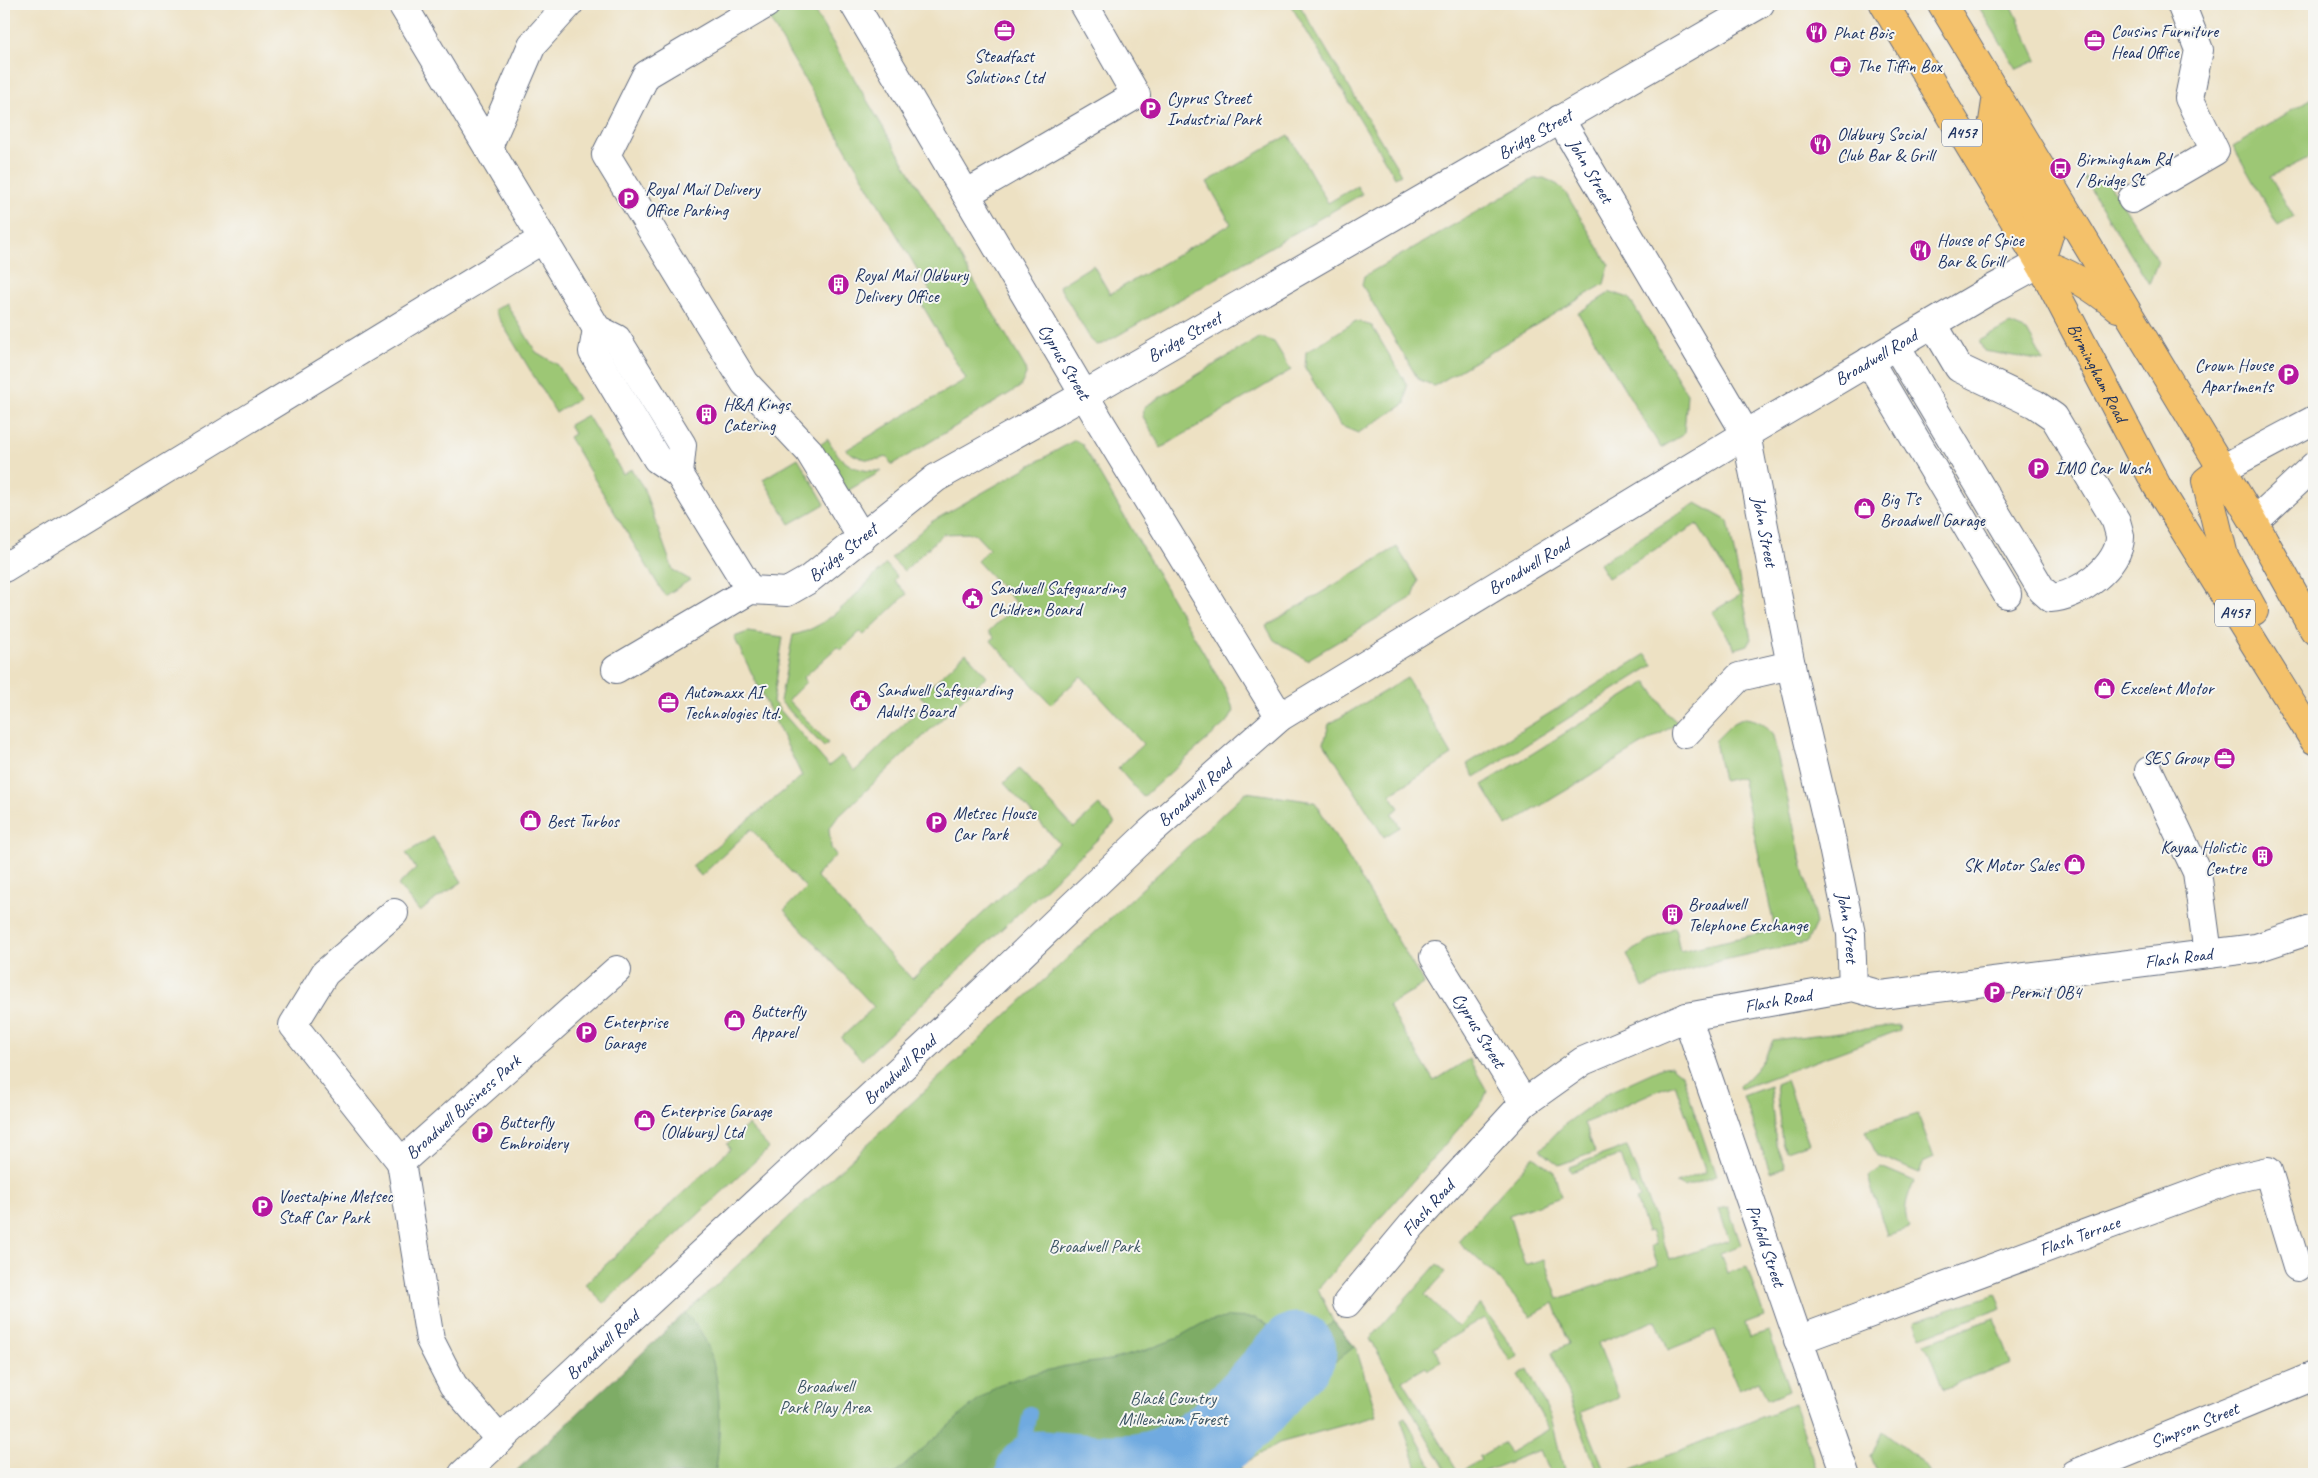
<svg xmlns="http://www.w3.org/2000/svg" width="2318" height="1478" font-family="Caveat,sans-serif">
	<rect width="100%" height="100%" fill="#f6f6f2"/>
	<filter id="ink" filterUnits="userSpaceOnUse"><feTurbulence type="fractalNoise" baseFrequency=".02" numOctaves="2"/><feDisplacementMap in="SourceGraphic" scale="10" xChannelSelector="R" yChannelSelector="G"/><feConvolveMatrix kernelMatrix="1 2 1 2 8 2 1 2 1" color-interpolation-filters="sRGB"/></filter>
	<filter id="wash" filterUnits="userSpaceOnUse"><feTurbulence type="fractalNoise" baseFrequency=".0096" numOctaves="4" result="noise"/><feDisplacementMap in="SourceGraphic" scale="20" xChannelSelector="R" yChannelSelector="G"/><feGaussianBlur stdDeviation="1.12" result="paint"/><feColorMatrix in="noise" values="0 0 0 0 0 0 0 0 0 0 0 0 0 0 0 0 0 1.4 0 .05"/><feComposite in="paint" operator="in"/></filter>
	<g filter="url(#wash)">
		<rect width="100%" height="100%" fill="#ede1c3"/>
		<path fill="#9dc774" stroke="#5c7b69" d="M790 4H810L1025 367 1026 375 1020 387 892 465 887 457C872 462 860 460 846 450L966 379 918 298 930 291 768 17Z
			M1290 4H1299L1401 174 1395 177Z
			M1977 4H2011L2037 60 2017 69Z
			M2314 97V155L2270 177 2294 217 2278 226 2233 146Z
			M1289 135 1328 203 1357 186 1362 194 1103 344 1097 345 1091 340 1059 286 1093 265 1110 294 1231 224 1207 182Z
			M2083 177 2109 183 2158 261 2149 284Z
			M1544 178 1558 185 1565 192 1609 265 1604 284 1434 386 1418 379 1362 285 1364 276 1534 179Z
			M1611 292 1629 298 1687 394 1684 434 1661 448 1578 313Z
			M506 303 536 352 558 365 578 399 556 413 494 310Z
			M1356 321 1372 326 1407 385 1405 404 1358 433 1341 426 1305 368 1306 352Z
			M2010 324 2027 331 2044 361 1984 351 1979 341Z
			M1260 337 1274 342 1291 370 1161 448 1143 417 1144 407Z
			M587 415 623 474 631 469 643 487 673 570 690 580 665 596 569 437 574 434 569 425Z
			M828 439C841 464 854 472 882 471L847 491 820 445Z
			M1075 440 1082 444 1226 691 1234 711 1229 720 1143 797 1118 768 1143 744 1081 676 1051 704 991 641 994 637 989 631 1017 604 977 561 989 549 974 533 943 534 904 571 891 558 931 522Z
			M798 458 825 504 790 524 763 479Z
			M1696 503 1728 521 1751 639 1748 645 1735 649 1712 612 1740 595 1697 524 1608 578 1599 564Z
			M1397 547 1418 581 1413 597 1307 660 1274 640 1266 626Z
			M886 564 897 577 894 580 907 594 864 635 860 632 841 650 837 647 803 678 806 682 788 700 828 743 824 747 780 701 793 635C830 628 860 589 886 564Z
			M748 632 783 637 773 702 829 766 841 756 855 771 927 702 920 696 966 653 987 676 837 818 829 829 831 848 836 855 816 876 912 979 1059 843 1004 783 1019 769 1074 828 1099 805 1115 823 862 1060 841 1038 874 1007 784 910 806 888 751 829 701 876 692 866 802 776 734 637Z
			M1646 654 1653 665 1475 777 1467 764Z
			M1407 678 1452 755 1390 794 1399 808 1392 814 1400 827 1384 837 1324 743 1329 724Z
			M1647 682 1667 713 1678 723 1507 826 1482 785Z
			M1745 718C1759 720 1766 724 1773 736L1816 923 1807 942C1752 954 1694 963 1643 988L1627 954 1675 927 1680 951 1775 930 1742 777 1723 781 1715 741 1733 723Z
			M1246 792 1315 802 1424 984 1388 1006 1434 1081 1469 1059 1487 1091 1483 1101 1318 1289 1333 1321 1356 1348 1377 1416 1279 1443 1240 1466 1242 1474H513Z
			M433 837 462 882 436 899 420 912 398 885 416 869 406 853Z
			M1899 1025 1900 1030 1740 1089 1739 1086C1755 1072 1765 1060 1773 1040Z
			M1671 1066 1682 1075 1716 1176 1684 1187 1676 1183 1706 1172 1675 1084C1644 1094 1616 1111 1584 1123L1595 1152 1559 1165 1540 1150 1564 1125 1609 1092 1664 1067Z
			M1786 1080 1809 1143 1786 1151 1782 1143 1776 1084Z
			M1770 1086 1776 1144 1785 1167 1770 1172 1743 1096Z
			M1918 1114 1934 1158 1923 1163 1919 1173 1877 1155 1865 1131Z
			M748 1125 769 1148 604 1303 585 1284 730 1149 727 1144Z
			M1627 1146 1670 1260 1729 1240 1719 1209 1728 1207 1741 1245 1720 1253 1727 1273 1747 1267 1764 1316 1745 1323 1749 1337 1769 1331 1789 1391 1767 1400 1759 1381 1739 1390 1715 1331 1668 1350 1656 1320 1598 1343 1619 1397 1581 1412 1606 1474H1598L1552 1352 1569 1344 1554 1303 1531 1316 1494 1274 1458 1241 1534 1156 1554 1172 1561 1197 1509 1215 1525 1265 1544 1259 1558 1299 1658 1265 1651 1246 1656 1244 1651 1231 1647 1232 1636 1200 1640 1198 1635 1185 1631 1186 1621 1155 1571 1172 1569 1167Z
			M1881 1167 1914 1181C1907 1198 1902 1210 1909 1228L1887 1235 1868 1177Z
			M1437 1264 1446 1272 1425 1295 1458 1327 1480 1304 1519 1356 1510 1361 1484 1318 1434 1348 1441 1361 1427 1370 1425 1367 1403 1380 1459 1473 1481 1460 1479 1457 1503 1443 1510 1453 1549 1429 1518 1375 1528 1369 1551 1417 1565 1474H1550L1540 1450 1478 1474H1448L1370 1339Z
			M1996 1294 2002 1308 1921 1337 1915 1321Z
			M1994 1318 2011 1363 1943 1389 1925 1343Z
			M1794 1404 1818 1474H1622Z
			M1405 1417 1436 1474H1419L1401 1419Z
			M1882 1431 1929 1468 1931 1474H1877L1871 1456Z"/>
		<path fill="#7eac66" stroke="#4c6e62" d="M685 1313C690 1319 698 1326 702 1334 723 1371 722 1433 715 1474H513Z
			M1229 1317 1255 1318 1307 1349 1333 1321 1354 1347 1192 1474H895L965 1411 998 1385 1028 1375 1066 1366 1110 1360 1144 1351 1175 1339 1203 1323Z"/>
		<g fill="none" stroke-linecap="round" stroke-linejoin="round">
			<path stroke="#70aae0" stroke-width="14" d="M1017 1474 1030 1413"/>
			<path stroke="#70aae0" stroke-width="79" d="M1035 1474 1040 1470C1073 1472 1110 1477 1143 1472 1210 1461 1254 1399 1297 1352"/>
		</g>
	</g>
	<g filter="url(#ink)">
		<g fill="none" stroke-linecap="round" stroke-linejoin="round">
			<defs>
				<g id="minor">
					<path d="M402 4 597 329 617 339 682 445 679 474"/>
					<path d="M766 4 646 75 606 155 745 383 809 451 862 538"/>
					<path id="s1" d="M854 4 1102 425 1280 717"/>
					<path id="s2" d="M1560 119 1746 434 1793 676 1830 833 1851 934 1853 987"/>
					<path d="M488 147 532 45 569 4"/>
					<path d="M966 194 1136 95 1084 4"/>
					<path d="M2132 199 2215 151 2189 98 2199 50 2181 4"/>
					<path d="M597 329 593 352 657 459 679 474 750 590"/>
					<path d="M1896 346 2042 590 2051 598C2077 597 2121 566 2120 536 2119 531 2117 525 2116 521L2054 417 2035 404 1959 368 1933 324"/>
					<path d="M1869 361 2007 594"/>
					<path d="M2222 469 2314 420"/>
					<path d="M2254 522 2314 466"/>
					<path d="M4 568 543 239"/>
					<path id="s3" d="M616 669 750 590 787 592 808 580 936 478 1084 395 1760 4"/>
					<path d="M1685 734 1739 677 1791 665"/>
					<path d="M2149 771 2197 872 2208 954"/>
					<path d="M394 913 325 973 293 1025 401 1162"/>
					<path id="s4" d="M1434 957 1524 1103"/>
					<path id="s5" d="M1687 1017 1845 1474"/>
					<path id="s6" d="M1347 1303 1413 1224 1524 1103 1583 1061 1687 1017 1853 987 1881 995 2256 948 2314 929"/>
					<path id="s7" d="M1798 1340 2233 1179 2268 1171 2297 1267"/>
					<path id="s8" d="M500 1440 453 1385 430 1340 401 1162 617 970"/>
					<path id="s9" d="M463 1474 936 1036 1150 832 1280 717 1746 434 1985 293 2040 263"/>
					<path id="s10" d="M2075 1474 2314 1376"/>
				</g>
				<g id="major">
					<path id="s11" d="M1884 4 2040 263 2157 486 2314 740"/>
					<path d="M1942 4 2254 522 2314 630"/>
					<path d="M1997 95 1991 135 2050 232 2040 263"/>
					<path d="M2040 263C2070 272 2094 288 2118 308"/>
					<path d="M2222 469 2206 481 2224 556 2254 611"/>
				</g>
			</defs>
			<use href="#minor" stroke="#646d81" stroke-width="30"/>
			<use href="#major" stroke="#646d81" stroke-width="30"/>
			<use href="#minor" stroke="#fff" stroke-width="28"/>
			<use href="#major" stroke="#f4c16a" stroke-width="28"/>
		</g>
	</g>
	<defs>
		<symbol id="office-disc" viewBox="-11 -11 22 22"><circle r="9.5" fill="#b5179e" stroke="#f6f6f2"/><path d="M-6-3h4V-5.5h4V-3h4V5H-6ZM-1-4.5V-3h2v-1.5ZM-6 0V1H6V0Z" fill="#fff"/></symbol>
		<symbol id="restaurant-disc" viewBox="-11 -11 22 22"><circle r="9.5" fill="#b5179e" stroke="#f6f6f2"/><path d="M-5-6h1v4h1v-4h1v4h1v-4h1v5L-1.5 .5V6h-2V.5L-5-1ZM5-6V6H3V1.5H1.5Q1.5-4 5-6Z" fill="#fff"/></symbol>
		<symbol id="cafe-disc" viewBox="-11 -11 22 22"><circle r="9.5" fill="#b5179e" stroke="#f6f6f2"/><path d="M-5.5-4.5H6V0H3Q3 3.5 0 3.5H-2.5Q-5.5 3.5-5.5 0ZM3-3.2v2h1.7v-2ZM-6 4.5H4V6H-6Z" fill="#fff"/></symbol>
		<symbol id="parking-disc" viewBox="-11 -11 22 22"><circle r="9.5" fill="#b5179e" stroke="#f6f6f2"/><path d="M-3.5-5.5H1a3.5 3.5 0 0 1 0 7H-1V5.5H-3.5ZM-1-3.4V-.6H.8a1.4 1.4 0 0 0 0-2.8Z" fill="#fff"/></symbol>
		<symbol id="bus-disc" viewBox="-11 -11 22 22"><circle r="9.5" fill="#b5179e" stroke="#f6f6f2"/><path d="M-5-6H5V4H4V6H2V4H-2V6H-4V4H-5ZM-3.5-4V0h7V-4ZM-3.5 1.2v1.5H-2V1.2ZM2 1.2v1.5H3.5V1.2Z" fill="#fff"/></symbol>
		<symbol id="building-disc" viewBox="-11 -11 22 22"><circle r="9.5" fill="#b5179e" stroke="#f6f6f2"/><path d="M-4-6H4V6H1V3H-1V6H-4ZM-2.5-4.3h1.7v1.8h-1.7ZM.8-4.3h1.7v1.8H.8ZM-2.5-1h1.7V.8h-1.7ZM.8-1h1.7V.8H.8Z" fill="#fff"/></symbol>
		<symbol id="shop-disc" viewBox="-11 -11 22 22"><circle r="9.5" fill="#b5179e" stroke="#f6f6f2"/><path d="M-5-2.5h2.3a2.7 3.5 0 0 1 5.4 0H5L5.5 6h-11ZM-1.5-2.5h3a1.5 2.3 0 0 0-3 0Z" fill="#fff"/></symbol>
		<symbol id="civic-disc" viewBox="-11 -11 22 22"><circle r="9.5" fill="#b5179e" stroke="#f6f6f2"/><path d="M-.6-6.5H3V-4.5H.6V-3L4-1V1h2V6H-6V1h2V-1L-.6-3ZM-1.2 2.5V6h2.4V2.5Z" fill="#fff"/></symbol>
	</defs>
	<g fill-rule="evenodd">
		<use href="#office-disc" x="992" y="18" width="25" height="25"/>
		<use href="#restaurant-disc" x="1804" y="20" width="25" height="25"/>
		<use href="#office-disc" x="2082" y="28" width="25" height="25"/>
		<use href="#cafe-disc" x="1828" y="54" width="25" height="25"/>
		<use href="#parking-disc" x="1138" y="96" width="25" height="25"/>
		<use href="#restaurant-disc" x="1808" y="132" width="25" height="25"/>
		<use href="#bus-disc" x="2048" y="156" width="25" height="25"/>
		<use href="#parking-disc" x="616" y="186" width="25" height="25"/>
		<use href="#restaurant-disc" x="1908" y="238" width="25" height="25"/>
		<use href="#building-disc" x="826" y="272" width="25" height="25"/>
		<use href="#parking-disc" x="2276" y="362" width="25" height="25"/>
		<use href="#building-disc" x="694" y="402" width="25" height="25"/>
		<use href="#parking-disc" x="2026" y="456" width="25" height="25"/>
		<use href="#shop-disc" x="1852" y="496" width="25" height="25"/>
		<use href="#civic-disc" x="960" y="586" width="25" height="25"/>
		<use href="#shop-disc" x="2092" y="676" width="25" height="25"/>
		<use href="#civic-disc" x="848" y="688" width="25" height="25"/>
		<use href="#office-disc" x="656" y="690" width="25" height="25"/>
		<use href="#office-disc" x="2212" y="746" width="25" height="25"/>
		<use href="#shop-disc" x="518" y="808" width="25" height="25"/>
		<use href="#parking-disc" x="924" y="810" width="25" height="25"/>
		<use href="#building-disc" x="2250" y="844" width="25" height="25"/>
		<use href="#shop-disc" x="2062" y="852" width="25" height="25"/>
		<use href="#building-disc" x="1660" y="902" width="25" height="25"/>
		<use href="#parking-disc" x="1982" y="980" width="25" height="25"/>
		<use href="#shop-disc" x="722" y="1008" width="25" height="25"/>
		<use href="#parking-disc" x="574" y="1020" width="25" height="25"/>
		<use href="#shop-disc" x="632" y="1108" width="25" height="25"/>
		<use href="#parking-disc" x="470" y="1120" width="25" height="25"/>
		<use href="#parking-disc" x="250" y="1194" width="25" height="25"/>
	</g>
	<g text-anchor="middle" dominant-baseline="central" stroke-width="4" stroke-linejoin="round" paint-order="stroke">
		<g fill="#f6f6f2" stroke="#5d6b8a" stroke-width="1">
			<rect x="1942" y="119.5" width="40" height="27" rx="4"/>
			<rect x="2215" y="599.5" width="40" height="27" rx="4"/>
		</g>
		<g font-size="16" font-weight="bold" fill="#1b2f5e">
			<text x="1962" y="133">A457</text>
			<text x="2235" y="613">A457</text>
		</g>
		<g font-size="18" fill="#1b2f5e" stroke="#f6f6f2" text-anchor="start">
			<text x="2111" y="31">Cousins Furniture<tspan x="2111" dy="21">Head Office</tspan></text>
			<text x="1833" y="33">Phat Bois</text>
			<text x="1004" y="56" text-anchor="middle">Steadfast<tspan x="1004" dy="21">Solutions Ltd</tspan></text>
			<text x="1857" y="66">The Tiffin Box</text>
			<text x="1167" y="98">Cyprus Street<tspan x="1167" dy="21">Industrial Park</tspan></text>
			<text x="1837" y="134">Oldbury Social<tspan x="1837" dy="21">Club Bar &amp; Grill</tspan></text>
			<text x="2076" y="159">Birmingham Rd<tspan x="2076" dy="21">/ Bridge St</tspan></text>
			<text x="645" y="189">Royal Mail Delivery<tspan x="645" dy="21">Office Parking</tspan></text>
			<text x="1937" y="240">House of Spice<tspan x="1937" dy="21">Bar &amp; Grill</tspan></text>
			<text x="854" y="275">Royal Mail Oldbury<tspan x="854" dy="21">Delivery Office</tspan></text>
			<text x="2273" y="365" text-anchor="end">Crown House<tspan x="2273" dy="21">Apartments</tspan></text>
			<text x="723" y="404">H&amp;A Kings<tspan x="723" dy="21">Catering</tspan></text>
			<text x="2055" y="468">IMO Car Wash</text>
			<text x="1880" y="499">Big T's<tspan x="1880" dy="21">Broadwell Garage</tspan></text>
			<text x="989" y="588">Sandwell Safeguarding<tspan x="989" dy="21">Children Board</tspan></text>
			<text x="2120" y="688">Excelent Motor</text>
			<text x="876" y="690">Sandwell Safeguarding<tspan x="876" dy="21">Adults Board</tspan></text>
			<text x="684" y="692">Automaxx AI<tspan x="684" dy="21">Technologies ltd.</tspan></text>
			<text x="2209" y="758" text-anchor="end">SES Group</text>
			<text x="953" y="813">Metsec House<tspan x="953" dy="21">Car Park</tspan></text>
			<text x="547" y="821">Best Turbos</text>
			<text x="2246" y="847" text-anchor="end">Kayaa Holistic<tspan x="2246" dy="21">Centre</tspan></text>
			<text x="2059" y="865" text-anchor="end">SK Motor Sales</text>
			<text x="1688" y="904">Broadwell<tspan x="1688" dy="21">Telephone Exchange</tspan></text>
			<text x="2010" y="992">Permit OB4</text>
			<text x="751" y="1011">Butterfly<tspan x="751" dy="21">Apparel</tspan></text>
			<text x="603" y="1022">Enterprise<tspan x="603" dy="21">Garage</tspan></text>
			<text x="660" y="1111">Enterprise Garage<tspan x="660" dy="21">(Oldbury) Ltd</tspan></text>
			<text x="499" y="1122">Butterfly<tspan x="499" dy="21">Embroidery</tspan></text>
			<text x="278" y="1196">Voestalpine Metsec<tspan x="278" dy="21">Staff Car Park</tspan></text>
		</g>
		<g font-size="18" fill="#1b2f5e" stroke="#f6f6f2">
			<text stroke="none"><textPath href="#s3" startOffset="1071">Bridge Street</textPath></text>
			<text stroke="none"><textPath href="#s2" startOffset="60">John Street</textPath></text>
			<text stroke="none"><textPath href="#s3" startOffset="666">Bridge Street</textPath></text>
			<text stroke="none"><textPath href="#s9" startOffset="1810">Broadwell Road</textPath></text>
			<text stroke="none"><textPath href="#s1" startOffset="415">Cyprus Street</textPath></text>
			<text stroke="none"><textPath href="#s11" startOffset="426">Birmingham Road</textPath></text>
			<text stroke="none"><textPath href="#s2" startOffset="465">John Street</textPath></text>
			<text stroke="none"><textPath href="#s3" startOffset="261">Bridge Street</textPath></text>
			<text stroke="none"><textPath href="#s9" startOffset="1405">Broadwell Road</textPath></text>
			<text stroke="none"><textPath href="#s9" startOffset="1000">Broadwell Road</textPath></text>
			<text stroke="none"><textPath href="#s2" startOffset="870">John Street</textPath></text>
			<text stroke="none"><textPath href="#s6" startOffset="950">Flash Road</textPath></text>
			<text stroke="none"><textPath href="#s6" startOffset="545">Flash Road</textPath></text>
			<text stroke="none"><textPath href="#s4" startOffset="86">Cyprus Street</textPath></text>
			<text stroke="none"><textPath href="#s9" startOffset="595">Broadwell Road</textPath></text>
			<text stroke="none"><textPath href="#s8" startOffset="386">Broadwell Business Park</textPath></text>
			<text stroke="none"><textPath href="#s6" startOffset="125">Flash Road</textPath></text>
			<text stroke="none"><textPath href="#s7" startOffset="300">Flash Terrace</textPath></text>
			<text stroke="none"><textPath href="#s5" startOffset="242">Pinfold Street</textPath></text>
			<text stroke="none"><textPath href="#s9" startOffset="190">Broadwell Road</textPath></text>
			<text stroke="none"><textPath href="#s10" startOffset="129">Simpson Street</textPath></text>
		</g>
		<g font-size="18" fill="#3c5564" stroke="#f6f6f2">
			<text x="1094" y="1246">Broadwell Park</text>
			<text x="825" y="1386">Broadwell<tspan x="825" dy="21">Park Play Area</tspan></text>
			<text x="1173" y="1398">Black Country<tspan x="1173" dy="21">Millennium Forest</tspan></text>
		</g>
	</g>
	<rect width="2318" height="1478" fill="none" stroke="#f6f6f2" stroke-width="20"/>
</svg>
